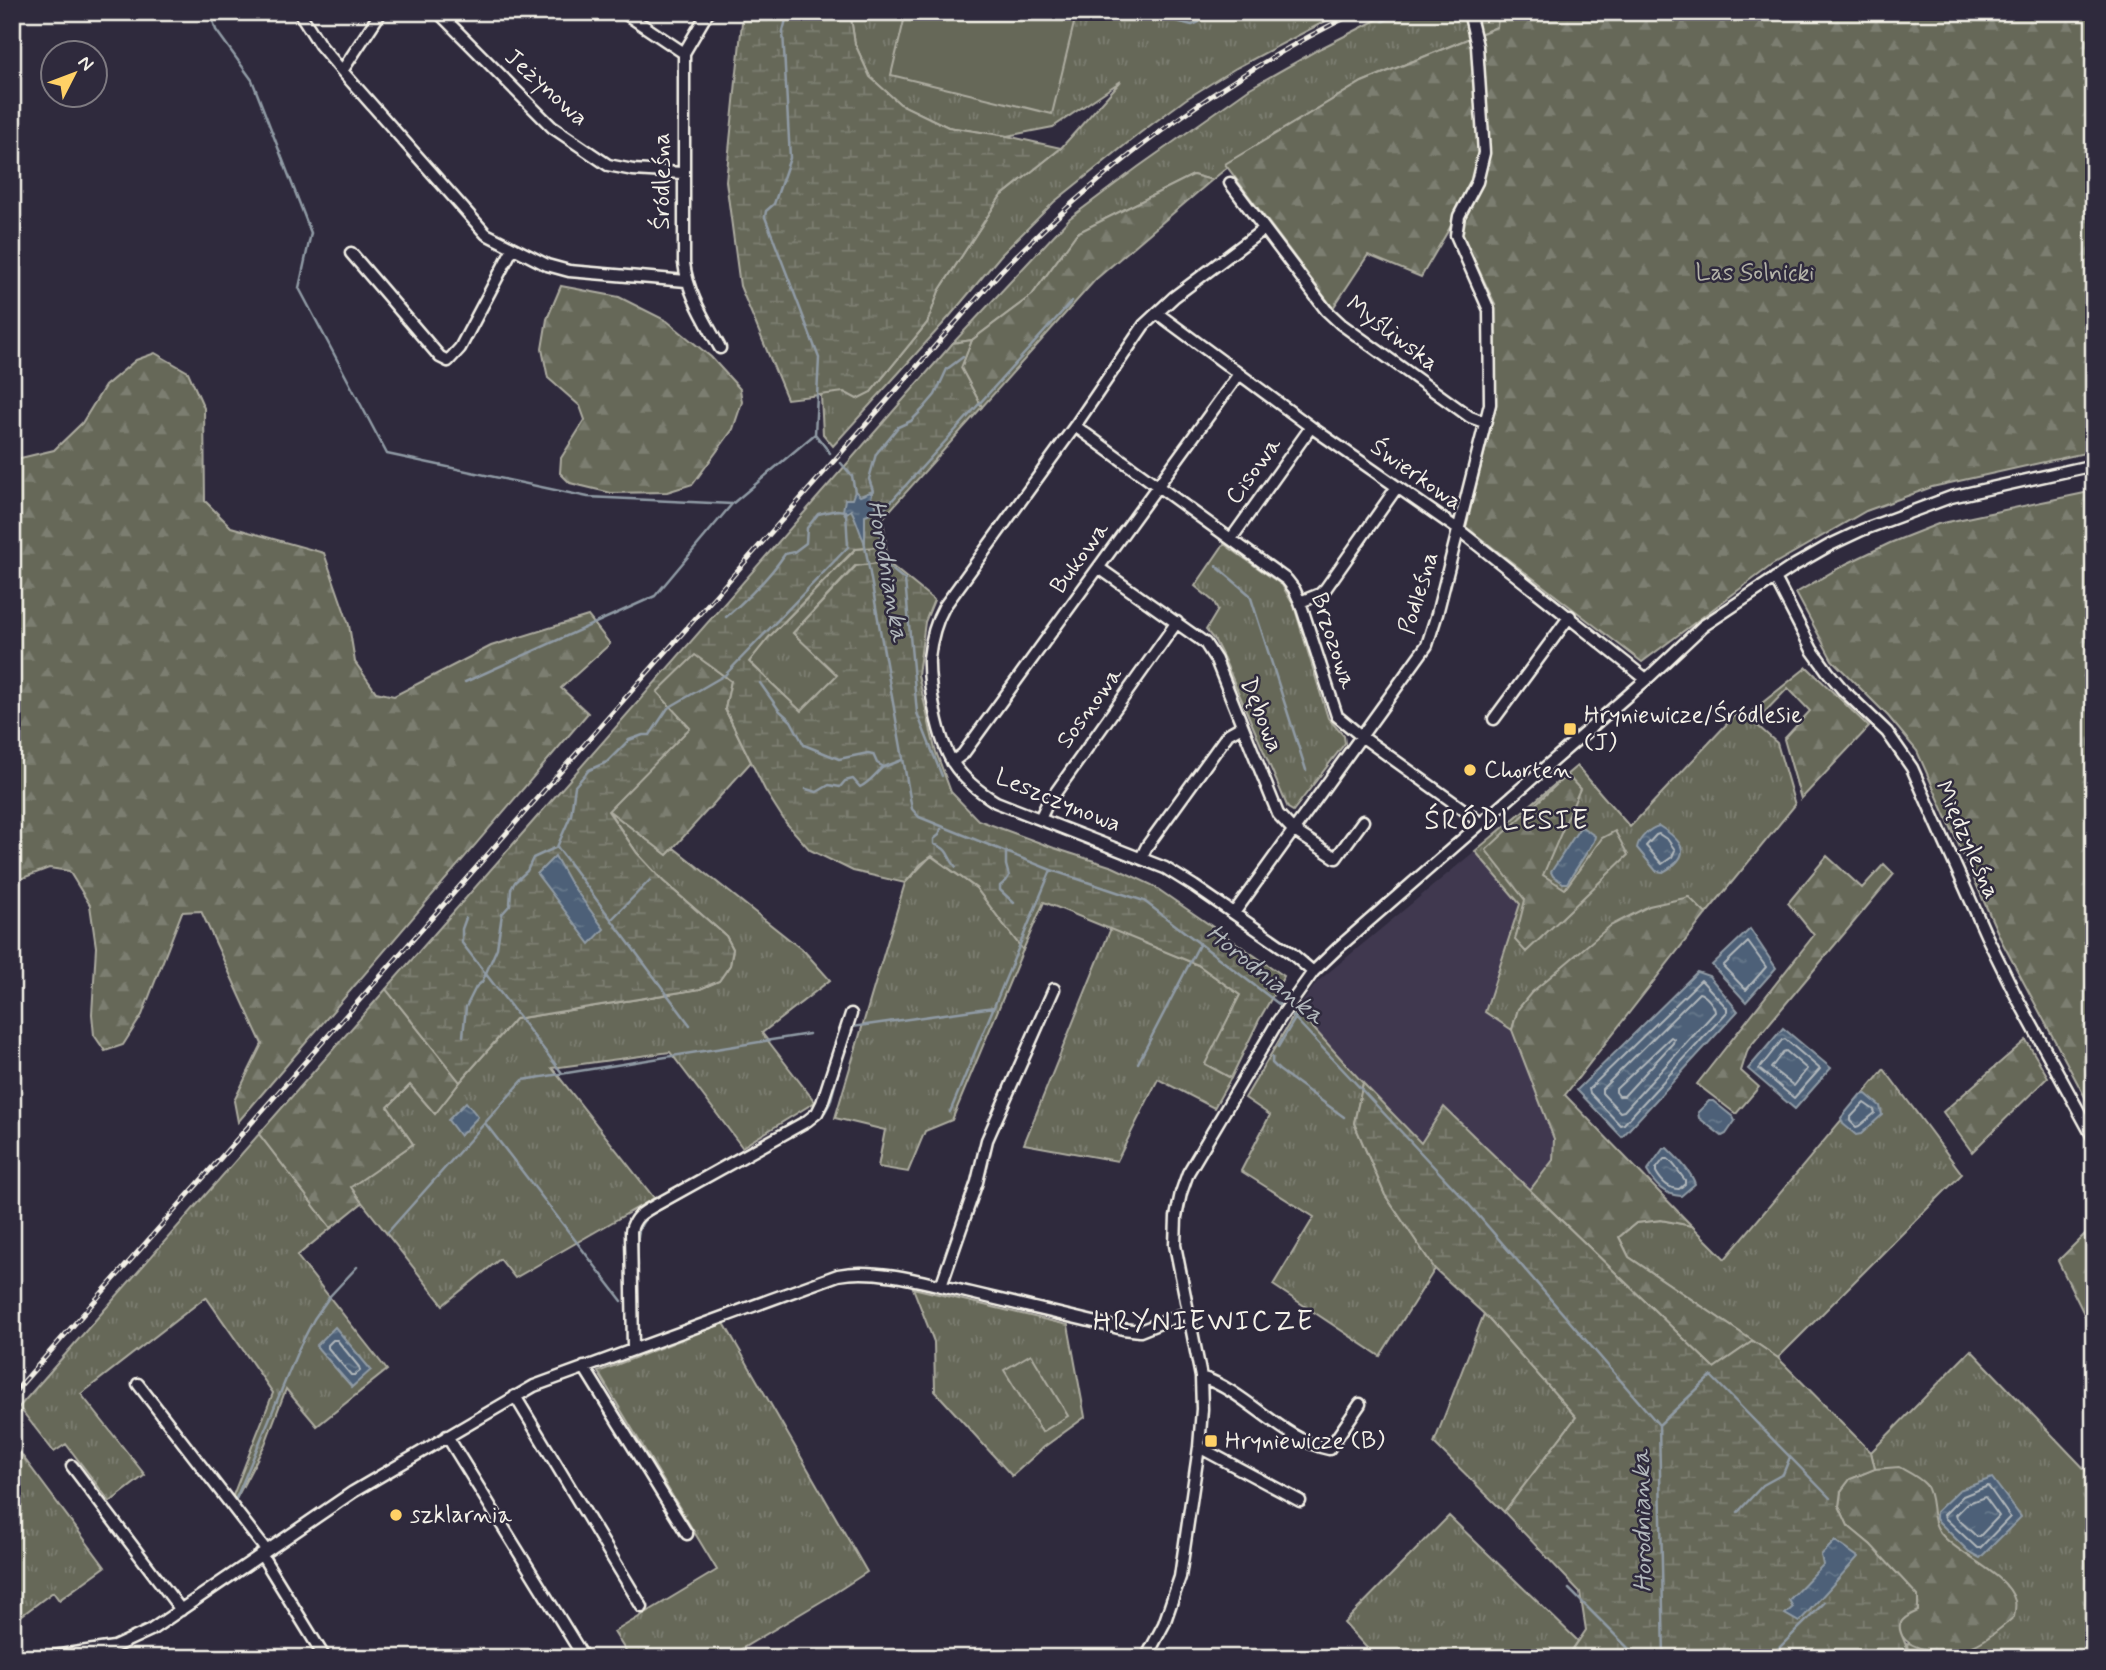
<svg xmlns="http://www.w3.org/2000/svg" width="2106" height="1670" font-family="Mynerve,sans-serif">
	<defs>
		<pattern id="grass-tufts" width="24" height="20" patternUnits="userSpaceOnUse" patternTransform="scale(1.75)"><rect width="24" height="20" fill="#666859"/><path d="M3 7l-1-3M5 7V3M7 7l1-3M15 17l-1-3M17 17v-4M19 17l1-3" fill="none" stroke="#7c7e71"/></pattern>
		<pattern id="forest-firs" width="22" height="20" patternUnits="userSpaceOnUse" patternTransform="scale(1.75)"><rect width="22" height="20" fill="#666859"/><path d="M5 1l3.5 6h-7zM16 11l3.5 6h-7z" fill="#7c7e71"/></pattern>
		<pattern id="wetland-marsh" width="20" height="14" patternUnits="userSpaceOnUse" patternTransform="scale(1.75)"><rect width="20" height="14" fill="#666859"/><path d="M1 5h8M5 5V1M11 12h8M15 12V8" fill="none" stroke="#7c7e71"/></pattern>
		<pattern id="water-ripples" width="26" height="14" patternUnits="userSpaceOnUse" patternTransform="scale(1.75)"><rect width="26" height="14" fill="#4d6178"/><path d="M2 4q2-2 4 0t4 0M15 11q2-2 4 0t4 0" fill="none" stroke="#67788b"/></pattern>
	</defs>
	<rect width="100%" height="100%" fill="#2f2a3d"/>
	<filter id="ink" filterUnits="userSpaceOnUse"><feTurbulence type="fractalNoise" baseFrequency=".0143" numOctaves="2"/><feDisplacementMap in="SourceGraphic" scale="14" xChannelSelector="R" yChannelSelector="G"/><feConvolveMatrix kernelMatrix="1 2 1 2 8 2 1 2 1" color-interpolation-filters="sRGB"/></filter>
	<g filter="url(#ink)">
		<path fill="#40394f" d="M1475 851 1520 904 1485 1011 1512 1030 1554 1139 1553 1160 1530 1190 1422 1143 1363 1083 1297 1010 1317 982Z"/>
		<path fill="url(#grass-tufts)" stroke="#adaca0" stroke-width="2" d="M850 12H1343L1236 68 1186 99 1140 133 1054 202 1001 255 949 317 833 446 823 434 819 358 871 392 927 323 939 291 1000 197 1061 148 1121 81 1053 127 1007 136 948 127 900 104 870 77 855 44Z
			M1392 12H1499L1497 27 1362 82 1226 164 1228 167 1212 180 1193 175 1077 233 1032 295 972 340 953 343 1070 218 1138 167 1250 88 1321 48Z
			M1224 544 1282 585 1294 606 1328 718 1344 736 1345 743 1293 811 1288 808 1224 659 1215 641 1206 630 1218 610 1214 602 1195 586Z
			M886 546 887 562 855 566 793 633 838 675 801 712 749 661 769 637 856 549Z
			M1740 710 1777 743 1795 805 1706 914 1688 897 1518 1009 1512 1030 1485 1012 1520 904 1475 851 1577 766 1630 827Z
			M608 810 667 855 674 848 805 952 830 980 762 1033 815 1102 742 1147 670 1052 552 1068 654 1198 515 1278 500 1259 443 1305 350 1187 413 1144 387 1107 410 1085 435 1114 460 1082 515 1019 700 989 719 981 730 965 733 949 726 936 663 881 637 853Z
			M931 856 976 888 1023 950 952 1120 925 1131 908 1172 878 1167 885 1130 835 1118 905 883Z
			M1111 928 1198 965 1240 995 1206 1064 1231 1078 1214 1108 1158 1079 1117 1161 1024 1144Z
			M1297 1010 1363 1083 1354 1123 1385 1195 1435 1269 1380 1356 1273 1285 1314 1217 1241 1171 1270 1115 1245 1098Z
			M1884 1069 1962 1174 1778 1358 1629 1257 1619 1237 1636 1223 1661 1220 1692 1226 1725 1259Z
			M259 1134 331 1228 297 1256 387 1370 317 1426 286 1389 265 1444 235 1501 232 1498 273 1393 206 1297 81 1394 145 1475 110 1502 66 1444 54 1452 22 1411 12 1421V1415Z
			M913 1288 1068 1325 1085 1417 1044 1447 1012 1476 935 1391 934 1342Z
			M1484 1314 1576 1417 1504 1512 1434 1443Z
			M724 1323 867 1572 827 1598 726 1658H630L614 1632 717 1570 598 1372Z
			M1971 1350 2094 1479V1658H1909L1907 1644 1994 1616 1875 1469 1871 1452Z
			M12 1442 105 1567 59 1600 53 1592 17 1619 12 1614Z
			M1449 1516 1578 1641 1567 1658H1376L1344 1623Z"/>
		<path fill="url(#forest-firs)" stroke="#adaca0" stroke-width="2" d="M1499 12H2094V451L1932 487 1866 511 1772 565 1642 662 1466 527 1496 406 1495 304 1455 219 1421 277 1368 255 1333 308 1225 164 1362 82 1497 27Z
			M1193 175 1212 180 1096 279 982 407 961 368 972 340 1032 295 1077 233Z
			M561 286 619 297 667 321 711 357 740 389 742 402 733 429 693 484 667 492 611 493 570 483 560 473 561 458 585 420 580 406 548 378 542 349 547 319Z
			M155 353 188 372 204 408 205 501 231 527 324 553 349 625 355 662 376 692 394 696 491 646 588 616 610 644 561 688 588 713 238 1122 234 1101 262 1044 201 911 182 912 142 1015 123 1045 105 1051 94 1035 92 1014 96 947 90 905 69 871 49 868 12 882V460L54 450 82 423 105 386 136 360Z
			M2094 491V1114L2001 940 1917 751 1888 716 1832 660 1796 593 1846 564 1890 543 1938 524Z
			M695 654 731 681 725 709 751 762 667 855 608 810 689 728 657 692Z
			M1807 667 1869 727 1801 799 1784 739 1810 711 1788 688 1760 717 1752 711Z
			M1567 775 1580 789 1543 875 1565 889 1602 838 1615 831 1628 855 1526 952 1515 940 1525 900 1486 850Z
			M1827 856 1862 888 1884 864 1894 874 1748 1049 1741 1071 1759 1087 1736 1114 1697 1084 1814 935 1788 903Z
			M1689 897 1706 914 1565 1095 1692 1226 1661 1220 1636 1223 1619 1237 1629 1257 1753 1341 1714 1368 1530 1190 1553 1160 1554 1139 1512 1030 1518 1009 1531 993 1610 926 1649 906Z
			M386 989 460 1082 435 1114 410 1085 388 1107 413 1144 351 1187 362 1203 331 1228 259 1134Z
			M2026 1040 2048 1077 1972 1152 1943 1112Z
			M2094 1225V1334L2058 1261Z
			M1899 1467C1908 1472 1919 1477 1926 1485 1936 1500 1928 1520 1943 1536 1962 1557 2007 1573 2015 1601 2016 1605 2015 1612 2014 1617 1997 1631 1980 1647 1958 1650 1941 1653 1912 1651 1902 1636 1897 1628 1898 1624 1904 1617L1871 1545 1848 1526 1839 1506 1841 1491 1850 1479 1874 1469Z"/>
		<path fill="url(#wetland-marsh)" stroke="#adaca0" stroke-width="2" d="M743 12H850L855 44 870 77 900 104 948 127 1007 136 1061 148 1000 197 939 291 927 323 871 392 857 399 844 392 787 399 740 286 726 181Z
			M972 340 961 368 982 407 883 518 886 546 855 549 769 637 749 662 801 711 837 675 793 633 856 566 887 562 934 600 925 622 918 675 935 749 951 792 978 820 1054 848 1113 867 1152 885 1284 976 1259 1020 1231 1078 1205 1064 1240 995 1198 965 1044 902 1023 950 976 888 932 856 921 864 905 883 853 871 810 850 786 823 765 790 725 709 731 681 695 655 657 692 690 728 608 811 637 853 663 881 726 936 733 949 730 965 719 981 700 989 515 1019 460 1082 386 989 953 343Z
			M1363 1083 1421 1143 1444 1107 1714 1368 1753 1341 1778 1358 1871 1452 1875 1469 1850 1479 1841 1491 1839 1506 1848 1526 1871 1545 1918 1596V1611C1885 1625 1906 1632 1909 1658H1567L1586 1630 1580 1592 1504 1512 1576 1417 1484 1314 1435 1269 1385 1195 1354 1123Z"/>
		<path fill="#666859" stroke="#adaca0" stroke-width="2" d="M906 12H1063L1076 15 1052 114 891 75Z
			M1031 1354 1068 1416 1042 1432 1004 1370Z"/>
		<path fill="url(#water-ripples)" stroke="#909ba5" stroke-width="2" d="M855 491 860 496 873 491 871 498 876 505V511L865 515V543C859 532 857 520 851 510L845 514 843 511 845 499H852Z
			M1659 826C1683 841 1694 855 1663 872L1656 871 1637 848C1638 839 1650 828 1659 826Z
			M1582 827 1595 836 1594 841 1567 883H1563L1553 876 1551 872 1579 829Z
			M555 856 569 881 604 929 590 944 537 874Z
			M1750 929 1776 968 1746 1002 1712 965Z
			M1697 972 1709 976 1738 1011 1622 1137 1577 1090Z
			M1783 1028 1831 1068 1795 1109 1748 1069Z
			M1866 1094 1880 1106 1882 1115 1861 1134 1856 1135 1843 1124 1841 1118 1860 1095Z
			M1709 1101H1713L1733 1117 1735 1121 1726 1134 1722 1136 1699 1118 1698 1112Z
			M466 1102 478 1117 460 1136 448 1120Z
			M1667 1148C1676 1157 1692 1172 1695 1184L1681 1196C1664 1195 1655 1185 1647 1171L1663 1149Z
			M335 1327 371 1370 352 1387 316 1346Z
			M1992 1478 2021 1517 1980 1558 1969 1552 1936 1519V1512L1959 1490Z
			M1835 1541 1858 1557 1799 1622 1785 1614 1793 1607 1789 1600 1823 1565 1821 1555Z"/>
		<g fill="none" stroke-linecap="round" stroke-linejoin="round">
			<path stroke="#b1b7bb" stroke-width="2" d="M1659 834 1668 840 1675 850 1672 857 1662 864 1646 846 1656 835Z
				M1748 942 1766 967 1746 990 1723 966Z
				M1701 980 1727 1008V1012L1624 1124 1620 1125 1590 1093 1589 1089Z
				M1699 993C1705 994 1715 1006 1715 1012L1624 1111 1620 1112 1602 1093V1089Z
				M1671 1037 1674 1039 1673 1043 1624 1096H1619L1616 1092V1089Z
				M1785 1039 1820 1069 1794 1098 1759 1069 1782 1040Z
				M1786 1051 1807 1069 1794 1086 1771 1068 1783 1052Z
				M1864 1103 1874 1110 1875 1113 1859 1126 1856 1127 1850 1121V1118Z
				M1664 1159H1668C1675 1164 1679 1173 1685 1180V1184L1679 1189C1669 1189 1661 1181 1656 1172V1169Z
				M333 1340H337L359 1367 360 1371 355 1375H351L328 1348V1345Z
				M1988 1486 2010 1517 1980 1548H1977L1945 1518 1944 1515 1963 1496Z
				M1985 1497 1999 1516 1980 1536 1977 1537 1957 1518 1956 1515 1968 1503Z"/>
			<path stroke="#909ba5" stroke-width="2.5" d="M210 12 216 30 252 80 311 233 299 288 387 454 588 497 732 504 815 434
				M788 12 783 31 790 158 774 204 766 211 765 217 819 358 815 434 830 453
				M1141 12 1192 25 1199 22 1203 12
				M1383 21 1404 12
				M841 463 852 476 855 492
				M871 493 873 491 869 479 876 454 898 427 911 421 923 409 935 395 947 369 963 357
				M875 510 878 516 882 546
				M878 516 1072 301
				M864 540 912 809 919 817 1051 870 1144 901 1284 1008
				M884 563 905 580 917 713 942 776
				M1216 566 1250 595 1306 770
				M726 617C748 598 769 578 785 554L794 552 806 543 807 528 818 514 837 510 845 511
				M465 682 655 596 732 504
				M760 683 779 710 791 721 804 745 839 759 868 753 873 754 877 763 884 767 902 760
				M806 789 817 792 829 785 840 787 845 781 853 779 860 787C871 781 874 775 883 767
				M941 829 939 835 934 839V844C951 850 946 856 956 867
				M558 848 690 1025
				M1006 853V865L1009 876 1006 881 1000 886V890L1014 903
				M466 918 462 929V943L562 1073
				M611 920 650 880
				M1289 1012 1465 1200 1659 1425 1664 1658
				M850 1032 852 1027 994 1007
				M463 1036 466 1007 476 987 482 982 497 948 502 914 510 905 511 889 515 882 527 871 533 858 557 847 571 815 575 786 589 770 607 762 629 740 643 735H650L668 708 725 675 848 547 846 512
				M1278 1047 1296 1017
				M1272 1057V1063L1279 1070 1344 1117
				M1138 1063 1200 943
				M950 1112 1051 870
				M485 1123 622 1301
				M812 1123 825 1112 830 1103 846 1045
				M388 1232 523 1080 809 1034
				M638 1266C638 1249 634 1229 647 1217L797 1132
				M1659 1425 1711 1376 1830 1498
				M235 1501 299 1348 314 1319 330 1296 357 1267
				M1738 1512 1763 1485 1783 1474 1790 1457
				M1569 1589 1638 1658
				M1769 1658 1825 1602"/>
			<defs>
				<path id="minor" d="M299 12 320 45 342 71 486 234 547 265 569 271 686 281
					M438 12 552 127 608 165 633 170 682 173
					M623 12 684 53
					M708 12 684 53V263C688 295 705 320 720 348
					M342 71 381 12
					M1230 183 1326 310 1341 324 1470 417 1484 422
					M1264 229 1174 297 1144 325 1075 426 944 607C935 623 931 640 929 658 928 685 938 740 953 763 964 780 978 791 996 802L1165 868 1194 886 1291 953 1313 972
					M351 253 440 357 448 361 460 348 513 248
					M1157 313 1311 427 1459 530 1646 679
					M1075 426 1287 580 1294 589 1300 602 1337 716 1361 736 1471 815 1480 824
					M1231 539 1311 427
					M1099 568 1205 643 1216 660 1278 814 1293 830 1336 858 1363 821
					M1775 578 1812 650 1828 672 1843 690 1887 732 1912 768 1986 935 2016 996 2094 1139
					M1300 602 1320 594 1326 588 1397 487
					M1494 719 1570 616
					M952 762 963 754 1239 374
					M1040 819 1046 806 1177 622
					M1141 858 1147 846 1228 734 1242 726
					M1234 913 1427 645 1437 614 1490 404 1489 310 1456 235 1459 216 1477 182 1484 153 1477 46 1469 12
					M941 1286 977 1182 987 1140 1054 989
					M633 1348 631 1231C634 1217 642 1213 654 1206L807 1121 817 1113 822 1103 851 1014
					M584 1367 687 1534
					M1201 1377C1248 1392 1280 1439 1329 1449L1360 1404
					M138 1384 266 1550
					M515 1396 642 1607
					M447 1436 584 1658
					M1199 1447 1300 1501
					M72 1466 181 1610
					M261 1554 325 1658
					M40 1658 114 1647 151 1630 353 1492 534 1386 838 1275C878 1267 931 1284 971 1293 1022 1305 1072 1317 1123 1329L1140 1331 1188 1312
					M1146 1658 1164 1624 1180 1577 1199 1447 1202 1409 1201 1377 1175 1245 1176 1217 1181 1193 1188 1173 1278 1021 1313 972 1339 947 1649 677 1703 626 1795 565 1830 545 1862 530 1951 497 2094 465"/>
			</defs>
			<use href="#minor" stroke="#f4f1e8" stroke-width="15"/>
			<use href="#minor" stroke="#2f2a3d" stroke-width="10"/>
			<defs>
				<path id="rail" d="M12 1395 1001 271C1105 165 1223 77 1357 12"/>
			</defs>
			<use href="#rail" stroke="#f4f1e8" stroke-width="5"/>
			<use href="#rail" stroke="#2f2a3d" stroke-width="2.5" stroke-dasharray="8" stroke-linecap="butt"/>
		</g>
	</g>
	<g fill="#ffd166" stroke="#2f2a3d" stroke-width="2.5">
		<rect x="1563" y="722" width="14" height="14" rx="3.5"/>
		<circle cx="1470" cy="770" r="7"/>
		<rect x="1204" y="1434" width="14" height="14" rx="3.5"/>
		<circle cx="396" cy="1515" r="7"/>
	</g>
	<g text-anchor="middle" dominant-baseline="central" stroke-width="5" stroke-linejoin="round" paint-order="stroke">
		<g font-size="24" fill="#f4f1e8" stroke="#2f2a3d">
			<text transform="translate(546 88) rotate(42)">Jeżynowa</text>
			<text transform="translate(662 181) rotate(-90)">Śródleśna</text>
			<text transform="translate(1392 334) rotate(37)">Myśliwska</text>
			<text transform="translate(1254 471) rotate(-54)">Cisowa</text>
			<text transform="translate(1416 475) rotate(35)">Świerkowa</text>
			<text transform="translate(1080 558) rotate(-54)">Bukowa</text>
			<text transform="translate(1419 593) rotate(-73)">Podleśna</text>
			<text transform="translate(1333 641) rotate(72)">Brzozowa</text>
			<text transform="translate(1090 708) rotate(-54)">Sosnowa</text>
			<text transform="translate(1261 715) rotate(68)">Dębowa</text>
			<text transform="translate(1058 801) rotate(22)">Leszczynowa</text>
			<text transform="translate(1967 840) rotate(66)">Międzyleśna</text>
		</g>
		<g font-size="24" fill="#b4b3a8" stroke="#2f2a3d">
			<text x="1755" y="273">Las Solnicki</text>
		</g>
		<g font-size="24" fill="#f4f1e8" stroke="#2f2a3d" text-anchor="start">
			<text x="1584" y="715">Hryniewicze/Śródlesie<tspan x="1584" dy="28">(J)</tspan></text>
			<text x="1484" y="770">Chorten</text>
			<text x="1225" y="1441">Hryniewicze (B)</text>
			<text x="410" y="1515">szklarnia</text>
		</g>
		<g font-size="26" font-style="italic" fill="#b1b7bb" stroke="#2f2a3d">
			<text transform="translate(887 571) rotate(80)">Horodnianka</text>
			<text transform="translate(1265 975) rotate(39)">Horodnianka</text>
			<text transform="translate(1643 1521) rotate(-91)">Horodnianka</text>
		</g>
		<g font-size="28" letter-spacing="2" fill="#f4f1e8" stroke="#2f2a3d">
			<text x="1507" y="821">ŚRÓDLESIE</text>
			<text x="1204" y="1322">HRYNIEWICZE</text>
		</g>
	</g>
	<rect width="2106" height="1670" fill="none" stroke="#2f2a3d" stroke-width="42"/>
	<rect x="21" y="21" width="2064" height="1628" fill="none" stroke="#f4f1e8" stroke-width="2.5" filter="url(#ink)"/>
	<g transform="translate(74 74) rotate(48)"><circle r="33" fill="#2f2a3d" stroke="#7e7a81" stroke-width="2"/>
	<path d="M0-5L12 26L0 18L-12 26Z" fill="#ffd166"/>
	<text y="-10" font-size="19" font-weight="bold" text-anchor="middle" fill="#f4f1e8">N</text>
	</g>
</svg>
